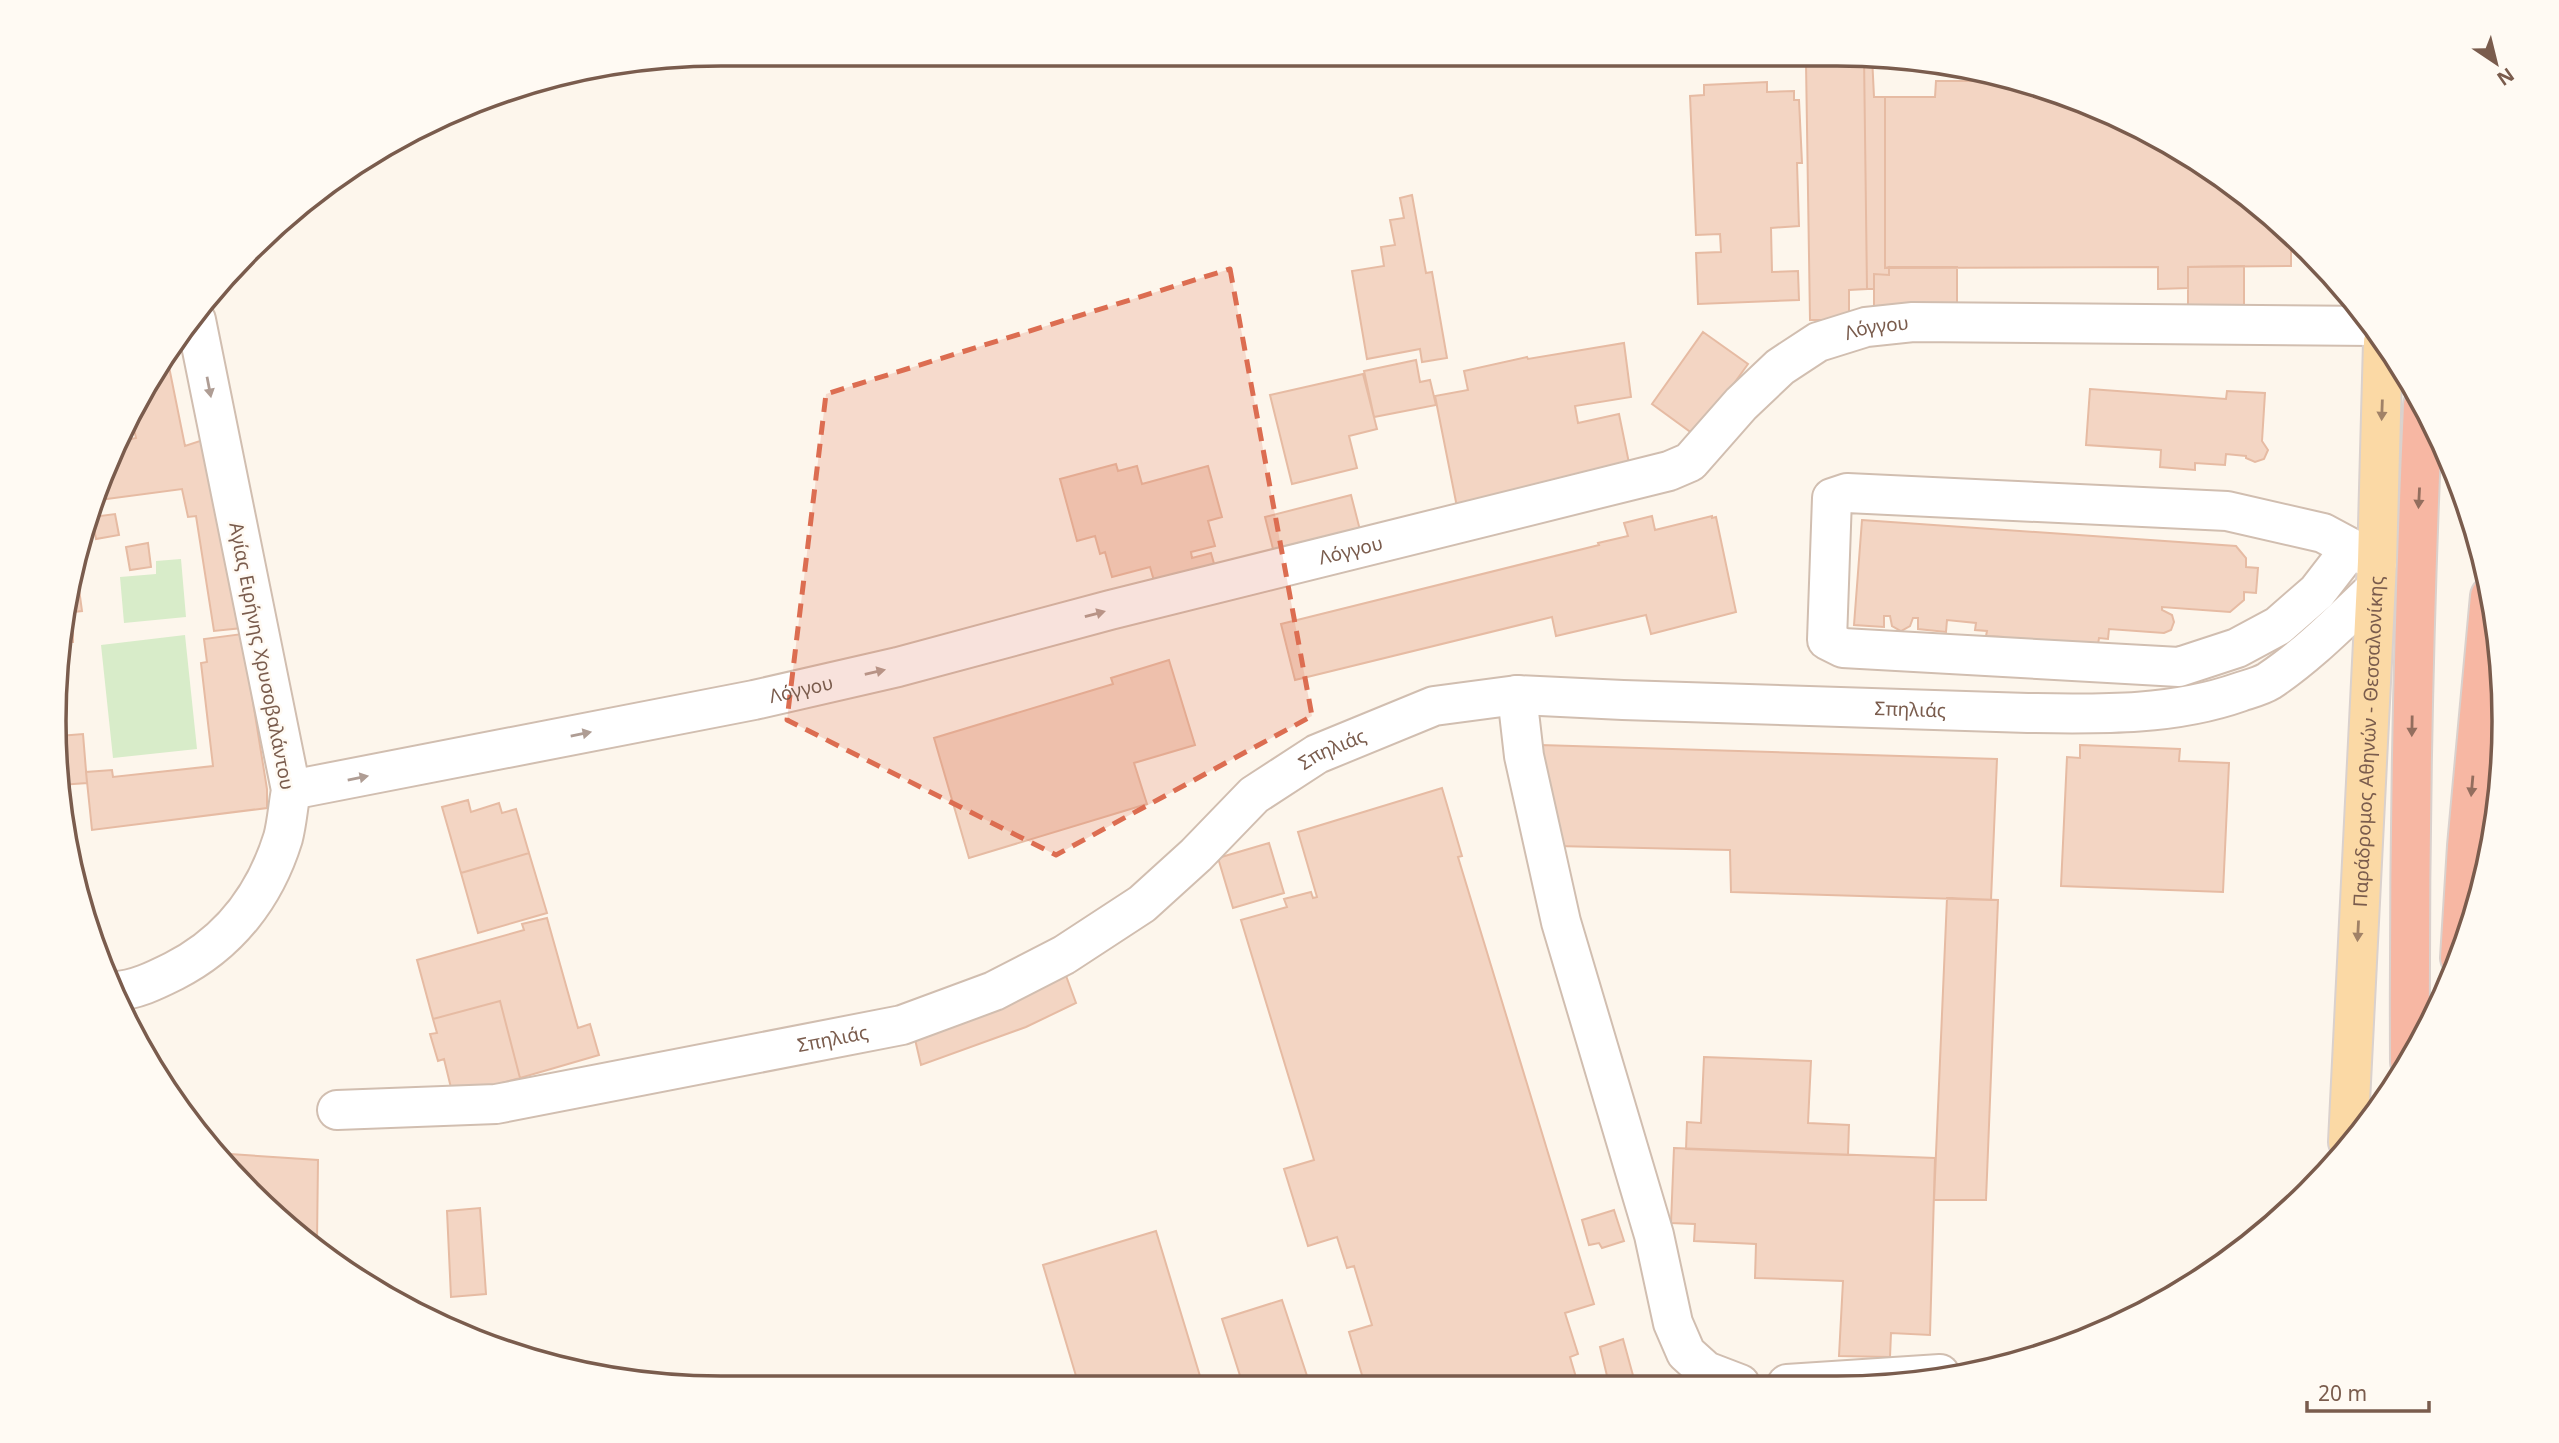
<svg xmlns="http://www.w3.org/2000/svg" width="2559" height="1443" font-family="'Noto Sans',sans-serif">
	<rect width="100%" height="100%" fill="#fdf6ec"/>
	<path fill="#d8ecc9" d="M181 559 186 617 124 623 120 577 156 574V561Z
		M185 635 197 749 113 758 101 645Z"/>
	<path fill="#f3d5c3" stroke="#e6bba3" stroke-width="2" d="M1838 56H1864L1867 289 1849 290V320H1810L1806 63 1824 64Z
		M1864 56H1872L1874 97H1885V268L1889 267V275L1874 274V289H1867Z
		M1991 74 2011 77 2171 144 2278 220 2291 234V266L2188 267V288L2158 289V267L1885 268V97H1935L1936 81H1990Z
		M1767 82V92L1794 91V100H1799L1802 163H1797L1799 226 1771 228 1772 272 1798 271 1799 300 1698 304 1696 253 1721 252 1720 234 1696 235 1690 96 1704 95V85Z
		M1412 195 1426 273 1432 272 1447 358 1422 362 1420 349 1367 359 1352 271 1384 266 1381 247 1395 245 1390 220 1404 218 1400 198Z
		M2244 266V315L2188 314V267Z
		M1889 267H1957V313L1874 314V274L1889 275Z
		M1703 332 1748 364 1696 436 1652 404Z
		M1624 343 1631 397 1575 406 1578 423 1619 414 1630 468 1457 507 1435 396 1468 390 1464 371 1527 357 1528 359Z
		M166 352 185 446 206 439 242 628 214 631 196 516 188 517 182 489 99 500 126 440 136 438 133 425Z
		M1416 360 1420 382 1430 380 1436 405 1374 417 1364 371Z
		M1363 374 1377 429 1349 436 1357 468 1292 484 1270 395Z
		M2090 389 2226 399 2227 391 2265 393 2262 441 2268 450 2264 459 2255 462 2246 458V456L2226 454 2225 465 2195 463V470L2160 467 2161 450 2086 445Z
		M1116 464 1118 471 1137 466 1142 484 1208 466 1222 517 1208 521 1215 546 1191 552 1192 558 1211 553 1215 567 1155 584 1150 567 1112 577 1105 552 1100 554 1095 536 1077 541 1060 479Z
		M1351 495 1360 530 1274 553 1265 517Z
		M115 514 119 535 96 539 92 517Z
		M1652 516 1655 530 1712 516V518L1716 517 1736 612 1651 634 1646 615 1556 636 1552 617 1295 680 1281 624 1599 545 1598 543 1628 536 1624 523Z
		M1862 520 2236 546 2246 558V567L2258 568 2256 593 2244 592V600L2230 612 2162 607V610L2172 615 2174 622 2171 630 2164 633 2109 629 2108 639 2099 638 2098 644 2001 663 2003 637 1986 636 1987 631 1975 630 1976 623 1947 620 1946 632 1918 629V618H1913L1910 626 1901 631 1892 626 1890 616H1884V627L1854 625Z
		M148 543 151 567 130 570 126 547Z
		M73 589H79L82 611 73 612V642H68Z
		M242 634 267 789V808L92 830 86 772 112 770 113 777 213 766 201 663 207 662 204 639Z
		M1169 660 1195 745 1134 763 1147 804 969 858 934 738 1113 684 1111 678Z
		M83 734 87 783 60 785 56 765 59 736Z
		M1540 745 1997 759 1991 900 1731 892 1730 850 1556 846Z
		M2080 745 2180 749 2179 761 2229 763 2223 892 2061 886 2067 757 2080 758Z
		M1442 788 1462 856 1458 857 1594 1304 1565 1313 1578 1354 1570 1357 1578 1384 1365 1385 1349 1332 1372 1325 1354 1266 1347 1268 1337 1237 1308 1246 1284 1169 1314 1160 1241 920 1287 907 1284 899 1311 892 1313 898 1317 897 1298 832Z
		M468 800 471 812 499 803 502 813 516 809 529 853 461 873 442 807Z
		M1269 843 1284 893 1233 908 1218 858Z
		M529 853 547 913 478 933 461 873Z
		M1947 898 1998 900 1986 1200H1934Z
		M547 918 578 1028 590 1024 599 1055 520 1078 500 1001 433 1019 417 960 524 930 522 924Z
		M1065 973 1076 1003 1026 1027 921 1065 914 1035Z
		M500 1001 520 1078 453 1096 444 1059 438 1061 430 1034 437 1033 433 1019Z
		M1704 1057 1811 1061 1808 1123 1849 1125 1848 1155 1686 1149 1687 1122 1701 1123Z
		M1674 1148 1935 1158 1930 1335 1891 1333 1890 1357 1839 1356 1843 1281 1755 1278 1756 1244 1694 1241 1695 1224 1671 1223Z
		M215 1153 318 1160 317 1242 220 1161Z
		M480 1208 486 1294 451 1297 447 1211Z
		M1614 1210 1624 1241 1602 1248 1599 1243 1589 1245 1582 1220Z
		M1156 1231 1203 1386H1079L1043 1265Z
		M1282 1300 1310 1385H1243L1222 1319Z
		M1623 1339 1634 1379 1619 1384H1609L1600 1347Z"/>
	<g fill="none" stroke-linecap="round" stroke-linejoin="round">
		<defs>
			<g id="minor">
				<path d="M2351 548 2317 592 2278 626 2237 648 2179 667 1843 648 1827 640 1832 498 1847 493 2227 511 2323 533 2377 562"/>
				<path d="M1517 695 1524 756 1561 922 1654 1235 1673 1323 1686 1353 1706 1371 1740 1384"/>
				<path id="s1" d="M291 790 754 700 898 667 1110 610 1669 471 1690 462 1741 404 1780 367 1818 342 1866 327 1913 322 2374 326"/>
				<path d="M114 991C134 991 156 980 174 971 229 943 265 896 283 838 287 823 288 806 291 790L196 320"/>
				<path id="s2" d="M337 1110 496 1104 902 1025 994 991 1064 955 1142 904 1196 855 1254 795 1317 754 1434 706 1517 695 1623 700 2028 713C2099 714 2172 716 2240 692 2249 689 2261 686 2269 681 2308 655 2341 621 2374 590"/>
				<path d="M1787 1384 1940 1374"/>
			</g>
			<g id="major">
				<path id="s3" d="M2348 1142 2377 562 2383 342"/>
			</g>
			<path id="highway" d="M2460 958 2467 846 2490 596
				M2410 1062C2409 843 2413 624 2423 405"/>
		</defs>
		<use href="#minor" stroke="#d1beb0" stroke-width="42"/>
		<use href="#major" stroke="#dad1cd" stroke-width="42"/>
		<use href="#highway" stroke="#dad1cd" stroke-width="42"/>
		<use href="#minor" stroke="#fff" stroke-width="38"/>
		<use href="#major" stroke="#fbd9a5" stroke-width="38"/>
		<use href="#highway" stroke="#f7b7a3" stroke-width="38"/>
	</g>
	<defs><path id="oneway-solid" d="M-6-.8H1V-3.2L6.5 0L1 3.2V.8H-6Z" transform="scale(1.75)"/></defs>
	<g fill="#af9d94">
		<use href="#oneway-solid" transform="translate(209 387) rotate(79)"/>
		<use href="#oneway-solid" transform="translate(1095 614) rotate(-15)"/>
		<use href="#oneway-solid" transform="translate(875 672) rotate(-13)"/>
		<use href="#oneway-solid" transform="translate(581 734) rotate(-11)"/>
		<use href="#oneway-solid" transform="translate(358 778) rotate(-11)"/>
	</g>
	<g fill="#a18267">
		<use href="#oneway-solid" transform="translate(2382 410) rotate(92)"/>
		<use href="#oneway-solid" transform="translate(2358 931) rotate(93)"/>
	</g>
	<g fill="#936e5e">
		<use href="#oneway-solid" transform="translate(2419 498) rotate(93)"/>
		<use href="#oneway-solid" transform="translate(2412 726) rotate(91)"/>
		<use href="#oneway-solid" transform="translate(2472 786) rotate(95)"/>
	</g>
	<path fill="#dc6d51" fill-opacity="0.2" stroke="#dc6d51" stroke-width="5" stroke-dasharray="14 9" stroke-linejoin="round" d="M1230 269 1312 716 1056 855 787 720 826 394Z"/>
	<g text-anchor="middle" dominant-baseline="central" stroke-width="5" stroke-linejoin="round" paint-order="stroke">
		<g font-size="19" fill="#7a5c4d" stroke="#fffaf3">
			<text stroke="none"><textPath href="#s1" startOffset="1675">Λόγγου</textPath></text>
			<text stroke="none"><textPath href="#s1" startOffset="1087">Λόγγου</textPath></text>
			<text transform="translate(262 656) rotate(79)">Αγίας Ειρήνης Χρυσοβαλάντου</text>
			<text stroke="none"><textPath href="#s1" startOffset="520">Λόγγου</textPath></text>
			<text stroke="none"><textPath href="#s2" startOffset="1678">Σπηλιάς</textPath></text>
			<text stroke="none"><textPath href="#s3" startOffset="401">Παράδρομος Αθηνών - Θεσσαλονίκης</textPath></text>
			<text stroke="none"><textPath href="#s2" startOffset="1090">Σπηλιάς</textPath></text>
			<text stroke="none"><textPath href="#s2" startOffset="502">Σπηλιάς</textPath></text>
		</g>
	</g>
	<path d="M0 0H2559V1443H0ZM721 66H1837A655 655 0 0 1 2492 721V721A655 655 0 0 1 1837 1376H721A655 655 0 0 1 66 721V721A655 655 0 0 1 721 66Z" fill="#fffaf3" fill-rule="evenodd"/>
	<path fill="none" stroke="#7a5c4d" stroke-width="3.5" d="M721 66H1837A655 655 0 0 1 2492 721V721A655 655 0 0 1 1837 1376H721A655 655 0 0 1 66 721V721A655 655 0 0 1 721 66Z"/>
	<g transform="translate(2496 63) rotate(145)" stroke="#fffaf3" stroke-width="5" paint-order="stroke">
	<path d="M0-5L12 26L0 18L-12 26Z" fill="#7a5c4d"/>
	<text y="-10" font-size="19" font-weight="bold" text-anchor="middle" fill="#7a5c4d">N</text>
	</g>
	<path d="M2307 1401v10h122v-10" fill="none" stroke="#7a5c4d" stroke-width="3.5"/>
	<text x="2318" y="1401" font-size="21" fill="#7a5c4d" stroke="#fffaf3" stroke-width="5" paint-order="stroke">20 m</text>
</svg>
